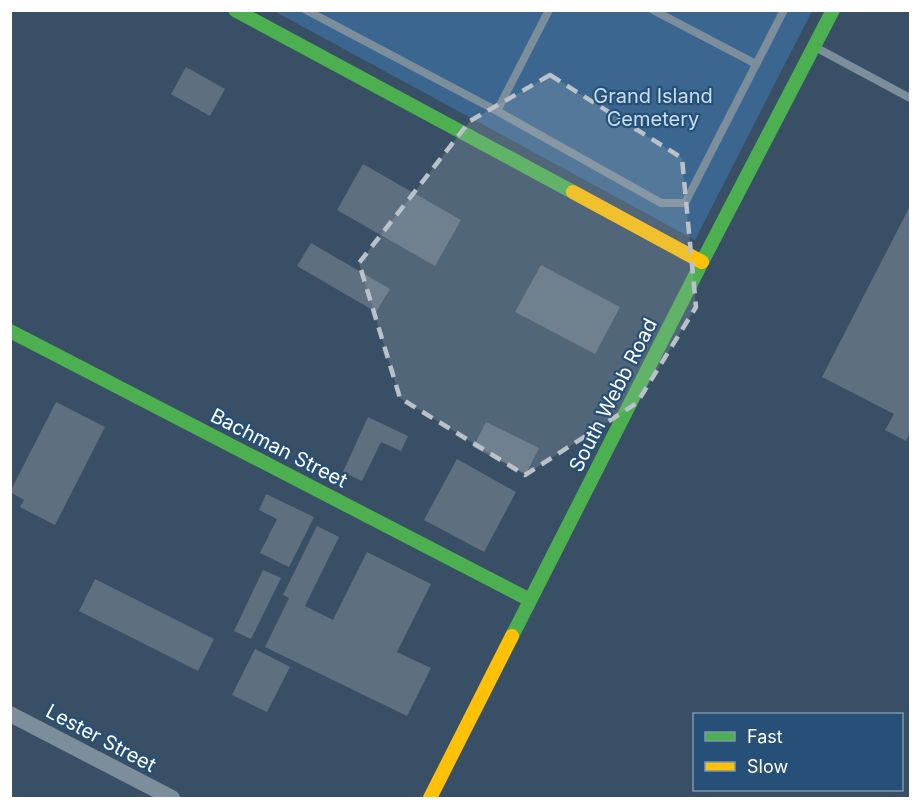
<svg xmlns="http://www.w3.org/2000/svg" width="921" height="809" font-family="Inter,sans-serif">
	<rect width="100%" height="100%" fill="#384f65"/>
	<path fill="#3a668f" d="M274 11H812L695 240Z"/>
	<path fill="#5e7080" d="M186 67 225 89 210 116 171 94Z
		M363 164 461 220 435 266 337 210Z
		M910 206V433L906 441 885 430 894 414 822 377Z
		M311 243 390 289 376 312 297 266Z
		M541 265 620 307 595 354 515 312Z
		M56 402 105 427 55 525 20 507 24 500 10 492Z
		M368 417 408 436 401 451 381 442 362 481 343 472Z
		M486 422 539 448 526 474 473 447Z
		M457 459 516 492 484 552 424 520Z
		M266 494 314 517 289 567 260 553 277 519 259 510Z
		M317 526 339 537 305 606 333 620 367 552 431 584 397 652 431 668 407 716 265 647 289 598 283 595Z
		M263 570 281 578 251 639 234 631Z
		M95 579 214 639 198 671 79 611Z
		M255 649 290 667 267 712 232 695Z"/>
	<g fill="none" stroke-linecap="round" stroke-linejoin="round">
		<path stroke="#7c8d9c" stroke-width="8" d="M306 10 497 111 661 203H685L784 10
			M653 10 756 64
			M815 47 910 98
			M497 111 549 10"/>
		<path stroke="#7c8d9c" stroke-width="16" d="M10 714 172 798"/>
		<path stroke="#4caf50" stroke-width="14" d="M235 10 573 192
			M10 331 530 600
			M512 636 702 262 833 10"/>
		<path stroke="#ffc107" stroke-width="14" d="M573 192 702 262
			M430 798 512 636"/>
	</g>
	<path fill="#b9c1c9" fill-opacity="0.2" stroke="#b9c1c9" stroke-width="4.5" stroke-dasharray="12 8" stroke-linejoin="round" d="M550 75 682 158 696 307 637 403 525 475 400 398 359 263 470 121Z"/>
	<g text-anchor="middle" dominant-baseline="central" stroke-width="4.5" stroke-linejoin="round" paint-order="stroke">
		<g font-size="20" fill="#cadff2" stroke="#265077">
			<text x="653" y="96">Grand Island<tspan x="653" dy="23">Cemetery</tspan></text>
		</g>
		<g font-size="20" fill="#fff" stroke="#265077">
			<text transform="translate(613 395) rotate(-63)">South Webb Road</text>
			<text transform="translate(279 448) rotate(27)">Bachman Street</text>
			<text transform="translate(101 738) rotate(28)">Lester Street</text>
		</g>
	</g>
	<rect width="921" height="809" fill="none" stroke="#ffffff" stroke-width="24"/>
	<rect x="693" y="713" width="210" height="78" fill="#265077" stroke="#7d96ad" stroke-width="1.5"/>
	<rect x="705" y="732" width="30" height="9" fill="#4caf50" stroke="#7d96ad" stroke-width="1.5"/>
	<text x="747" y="743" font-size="18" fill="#ffffff">Fast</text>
	<rect x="705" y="762" width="30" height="9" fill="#ffc107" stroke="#7d96ad" stroke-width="1.5"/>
	<text x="747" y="773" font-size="18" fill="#ffffff">Slow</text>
</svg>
